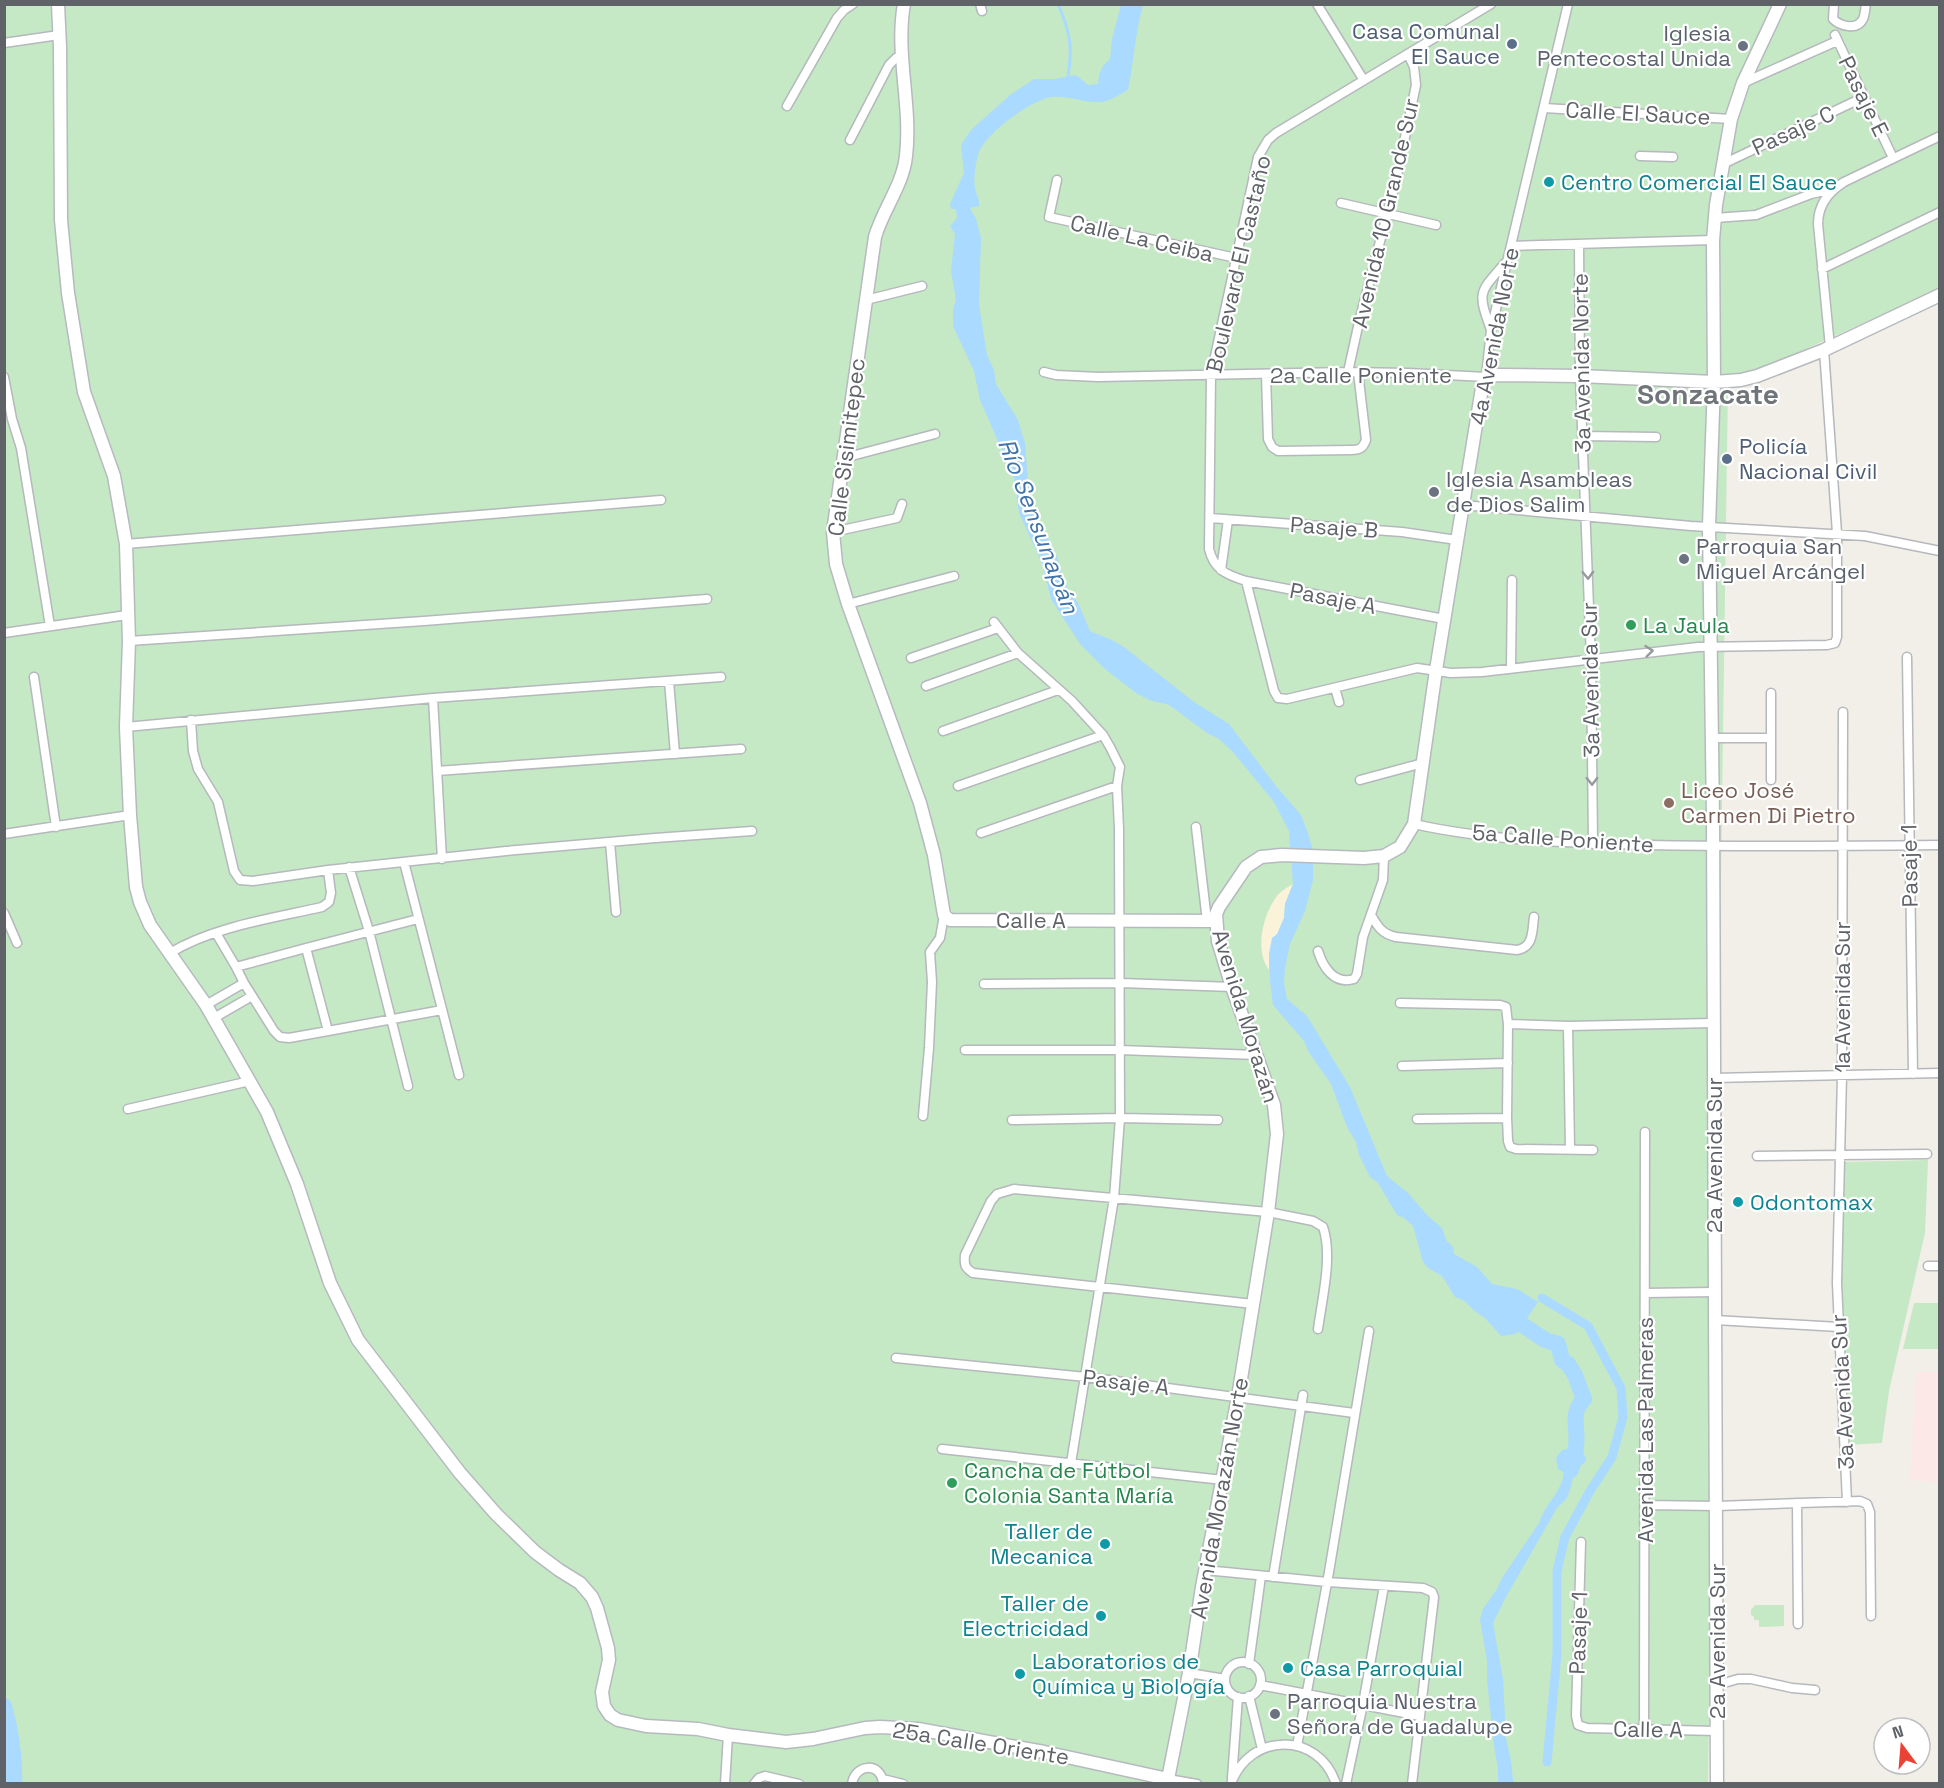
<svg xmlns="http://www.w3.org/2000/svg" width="1944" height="1788" font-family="'Space Grotesk',sans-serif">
	<rect width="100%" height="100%" fill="#f1efe8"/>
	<path fill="#fce8e6" d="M1917 1372H1939V1483L1910 1480Z"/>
	<path fill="#c5e8c5" d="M4 5H1939V289L1728 384 1708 1783H5Z
		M1928 1160 1925 1233 1889 1391 1882 1443 1846 1445 1841 1283 1844 1162Z
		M1914 1303H1939V1349H1903Z
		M1755 1605H1784V1626L1759 1627V1620H1754V1617L1751 1615V1610Z"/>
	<path fill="#fbf3d9" d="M1293 884 1285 904 1284 918 1269 954V970C1255 951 1262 918 1275 899 1279 892 1286 888 1293 884Z"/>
	<path fill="#aadaff" d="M1121 5H1143C1135 33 1134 61 1128 90 1120 94 1112 100 1103 102 1086 104 1069 95 1052 97 1032 99 986 133 979 152 976 159 973 181 975 188 976 195 980 199 979 206L970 208 976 219 981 238 979 305 987 355 994 370 996 384 1018 420 1025 443 1028 483 1037 516 1056 554 1068 590 1078 603 1090 631 1112 640 1124 647 1194 702 1229 724 1276 786 1301 815 1308 833 1313 851V880L1305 911 1290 944 1285 968 1284 983 1287 999 1307 1016 1350 1087 1387 1176 1408 1193 1428 1216 1442 1228 1446 1240 1453 1247 1454 1254 1477 1267 1492 1284 1517 1289 1538 1302 1516 1334 1501 1336 1484 1317 1477 1313 1463 1300 1455 1297 1442 1276 1428 1268 1423 1262 1413 1226 1404 1218 1397 1215 1378 1183 1370 1177 1359 1155 1356 1142 1347 1127 1331 1084 1308 1051 1304 1041 1273 1005 1270 981 1269 954 1272 938 1277 934 1284 918 1285 904 1293 884 1289 831 1274 802 1233 752 1219 739 1207 733 1169 705 1149 700 1136 693 1105 669 1080 644 1051 599 1042 563 1019 513 1014 478 980 400 974 371 953 326V309L956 300 951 271 955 234 950 226 957 218 956 209H951L950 204 964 173 961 145 971 130 1010 95 1034 79H1054L1076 75 1088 85 1098 84 1099 75 1103 66 1110 59 1112 39Z
		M1571 1448C1581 1448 1584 1450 1586 1461L1575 1471 1571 1486 1567 1498 1557 1508 1507 1595 1493 1623 1503 1679 1506 1738 1511 1761 1513 1780 1515 1783H1498V1769L1494 1746 1487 1680V1661L1480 1619 1483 1609 1497 1589 1502 1578 1539 1523C1545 1504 1562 1492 1564 1472L1558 1469 1556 1458 1562 1450Z"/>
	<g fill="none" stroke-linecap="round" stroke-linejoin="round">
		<path stroke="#aadaff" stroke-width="3" d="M1058 4C1070 32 1073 47 1068 76"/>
		<path stroke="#aadaff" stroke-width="9" d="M1542 1298 1588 1326 1621 1388 1623 1417 1612 1457 1590 1491 1565 1537 1557 1571V1654L1547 1762"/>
		<path stroke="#aadaff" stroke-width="16" d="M1505 1313 1545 1340 1558 1344 1562 1360 1568 1364 1575 1375 1584 1399C1569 1415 1579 1427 1576 1446 1575 1454 1573 1462 1571 1470
			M4 1706C11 1731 15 1757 14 1784"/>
		<defs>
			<path id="street" d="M980 4 982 11
				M1317 4 1363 79
				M1834 4 1833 19C1840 26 1857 31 1863 19 1865 15 1865 9 1866 4
				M1835 35 1893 158
				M4 43 59 35
				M1743 83 1837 41
				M787 106 837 18 844 10 853 4
				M1544 108 1731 119
				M850 140 889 65 896 58 902 55
				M1640 156 1673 157
				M1723 164 1864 97
				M1057 180 1049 217 1236 258
				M1341 203 1436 225
				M1715 218 1756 215 1811 194 1834 189
				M1579 245 1580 376 1591 659 1593 844
				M1511 246 1713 240
				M1822 269 1940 212
				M866 300 922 286
				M1491 330C1477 291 1479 293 1505 263
				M1830 347 1818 224C1818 205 1828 192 1844 182L1940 136
				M1044 372 1056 375 1098 377 1348 372 1408 373 1486 377 1491 330 1568 4
				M1348 372 1359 322 1396 180 1416 85 1414 67 1408 54
				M1266 374 1268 439 1272 447 1278 451 1351 450C1360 450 1363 448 1366 440L1358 372
				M4 377 12 419 21 448 50 626
				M1582 436 1656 437
				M844 458 935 434
				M1463 505 1691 526 1865 536 1940 551
				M1210 518 1402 532 1457 540
				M833 532 897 518 902 504
				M126 544 661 500
				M1221 570 1228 520
				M1246 581 1274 691 1278 698 1287 699 1417 668 1451 673 1482 672 1698 647 1827 645 1835 643 1837 637V533L1824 350
				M848 604 954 576
				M1444 619 1246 581C1227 575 1214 570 1209 549L1211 375 1258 157 1268 140 1276 133 1491 4
				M994 622 1018 653 1072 701 1103 735 1110 747 1120 767 1117 786 1119 829 1120 1118 1114 1198 1071 1463
				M4 633 127 615
				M129 641 424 621 707 599
				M1907 657 1913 1074
				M911 658 998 628
				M1511 668 1512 580
				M34 677 56 827
				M669 681 675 754
				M926 686 1018 653
				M1335 688 1339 702
				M1771 693V780
				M433 698 442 859
				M1843 712 1842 1075 1837 1283 1847 1502
				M191 720 193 751 198 769 218 802 234 871 240 880 253 881 328 870 506 851 655 838 752 831
				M126 727 433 698 721 677
				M943 731 1058 690
				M1712 738H1771
				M437 771 741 749
				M1360 780 1423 763
				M958 786 1103 735
				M1414 824C1490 841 1570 843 1649 845 1746 847 1843 846 1940 845
				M1196 827 1207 921
				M981 833 1117 786
				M4 834 130 815
				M610 842 616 912
				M404 862 459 1075
				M349 867 369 931 408 1086
				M4 913 17 943
				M1371 915C1378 927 1382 934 1396 937L1517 950C1534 947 1532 931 1534 917
				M216 933 236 967
				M306 948 328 1031 289 1038 280 1037 274 1031 244 983 236 967Z
				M306 948 418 919
				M1318 951C1323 967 1334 985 1354 979L1357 974 1363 937 1383 880 1384 856
				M170 953C212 927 274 918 322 907L329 902 331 893 328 870
				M984 984 1121 983 1232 987
				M1400 1003 1500 1005 1506 1007 1508 1024 1507 1118 1508 1141 1510 1147 1516 1149 1593 1150
				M206 1005 244 983
				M214 1018 252 996
				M1508 1024 1568 1026 1713 1023
				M1568 1026 1570 1149
				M328 1031 442 1010
				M965 1050H1120L1257 1055
				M1402 1066 1508 1063
				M1714 1078 1940 1073
				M128 1109 250 1081
				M923 1116 929 1048 932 982 930 952 940 938 944 915
				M1417 1119 1507 1118
				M1012 1120 1120 1118 1218 1120
				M1757 1156 1927 1154
				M1928 1266H1940
				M1645 1293 1715 1292
				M1253 1304 973 1273C965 1268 964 1265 965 1255L991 1201 997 1194 1014 1189 1268 1212 1313 1221 1323 1227C1333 1256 1322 1299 1318 1329
				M1715 1320 1839 1327
				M896 1358 1086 1377 1354 1413
				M942 1449 1223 1480
				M1797 1503 1798 1624
				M1645 1505 1717 1506 1860 1501 1867 1504 1870 1512 1871 1616
				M1581 1542 1576 1716 1578 1725 1587 1728 1717 1731
				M1205 1570 1327 1582 1423 1588 1432 1592 1434 1597 1412 1784
				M1273 1577 1303 1395
				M1225 1680a18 18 0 1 1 36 0a18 18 0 1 1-36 0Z
				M1249 1664 1261 1576
				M1189 1673 1225 1679
				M1260 1685 1420 1716
				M1717 1685 1738 1679H1751L1792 1688 1815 1690
				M1249 1696 1262 1749
				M1644 1729 1645 1132
				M1297 1746 1329 1572 1369 1331
				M1232 1778 1238 1697
				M883 1779 903 1784
				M1168 1779 1197 1784
				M725 1784 728 1735
				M754 1784 759 1778 765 1776 799 1784
				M852 1784C855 1763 882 1762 883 1784
				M1231 1784C1249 1732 1319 1731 1336 1784
				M1346 1784 1363 1704 1384 1586"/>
			<path id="secondary" d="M58 4 60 47 61 220 68 293 84 392 114 476 126 544 129 641 126 727 130 815 136 887 140 902 150 925 206 1005 267 1112 297 1184 330 1283 358 1340 460 1473 496 1514 535 1552 559 1570 580 1583 592 1597 597 1608 608 1648 609 1660 602 1692 604 1706 610 1715 618 1720 646 1726 698 1729 728 1735 786 1742 813 1739 865 1728 880 1727 918 1729 1044 1752 1168 1779
				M904 4C895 54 912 105 906 156 903 185 883 209 875 237L833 532 836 564 848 604 920 803 934 855 944 915 950 920 1215 921
				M1167 1784 1189 1673 1202 1587 1238 1397 1268 1212 1277 1134 1274 1105 1232 987 1218 941 1216 914 1219 907 1246 867 1261 857 1282 855 1364 858 1384 856 1400 847 1414 824 1436 670 1482 388 1486 377 1497 375 1580 376 1714 382 1741 380 1757 376 1824 350 1940 295
				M1717 1784 1713 819 1709 526 1714 382 1713 240 1716 205 1731 119 1743 83 1780 4"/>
		</defs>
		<use href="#street" stroke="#b5b8bc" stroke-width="11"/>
		<use href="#secondary" stroke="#b6babf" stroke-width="15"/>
		<use href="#street" stroke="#fff" stroke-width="8"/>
		<use href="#secondary" stroke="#fff" stroke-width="12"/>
	</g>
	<defs><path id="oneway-chevron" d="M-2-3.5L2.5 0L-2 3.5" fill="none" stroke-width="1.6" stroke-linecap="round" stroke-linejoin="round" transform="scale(1.5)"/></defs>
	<g stroke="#979a9d">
		<use href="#oneway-chevron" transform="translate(1588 575) rotate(88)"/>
		<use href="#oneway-chevron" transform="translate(1649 651) rotate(-6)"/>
		<use href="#oneway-chevron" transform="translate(1592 781) rotate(89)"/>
	</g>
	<g fill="#5c6f8a" stroke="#fff" stroke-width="2">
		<circle cx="1512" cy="44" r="6"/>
		<circle cx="1727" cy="459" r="6"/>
	</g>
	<g fill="#6b7280" stroke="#fff" stroke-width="2">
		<circle cx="1743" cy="46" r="6"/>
		<circle cx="1434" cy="492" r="6"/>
		<circle cx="1684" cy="559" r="6"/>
		<circle cx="1275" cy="1714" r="6"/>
	</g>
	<g fill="#0f9aa8" stroke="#fff" stroke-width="2">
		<circle cx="1549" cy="182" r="6"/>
		<circle cx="1738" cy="1202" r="6"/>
		<circle cx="1105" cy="1544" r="6"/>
		<circle cx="1101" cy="1616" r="6"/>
		<circle cx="1288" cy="1668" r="6"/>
		<circle cx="1020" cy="1674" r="6"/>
	</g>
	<g fill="#2e9e5b" stroke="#fff" stroke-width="2">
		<circle cx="1631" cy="625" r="6"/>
		<circle cx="952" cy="1483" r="6"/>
	</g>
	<circle fill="#8d6e63" stroke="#fff" stroke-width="2" cx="1669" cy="803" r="6"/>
	<g text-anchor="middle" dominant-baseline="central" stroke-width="4.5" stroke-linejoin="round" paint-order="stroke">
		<g font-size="22" fill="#4e5e75" stroke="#fff" text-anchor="end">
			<text x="1500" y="31">Casa Comunal<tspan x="1500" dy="25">El Sauce</tspan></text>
			<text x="1739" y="446" text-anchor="start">Policía<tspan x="1739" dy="25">Nacional Civil</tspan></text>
		</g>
		<g font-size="22" fill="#5b616d" stroke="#fff" text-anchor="start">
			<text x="1731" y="33" text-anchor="end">Iglesia<tspan x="1731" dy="25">Pentecostal Unida</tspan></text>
			<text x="1446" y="479">Iglesia Asambleas<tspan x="1446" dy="25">de Dios Salim</tspan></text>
			<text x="1696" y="546">Parroquia San<tspan x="1696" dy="25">Miguel Arcángel</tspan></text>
			<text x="1287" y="1701">Parroquia Nuestra<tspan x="1287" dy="25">Señora de Guadalupe</tspan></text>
		</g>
		<g font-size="22" fill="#5f6368" stroke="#fff">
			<text transform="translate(1864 96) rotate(64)">Pasaje E</text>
			<text transform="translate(1638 113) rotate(3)">Calle El Sauce</text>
			<text transform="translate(1793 130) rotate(-25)">Pasaje C</text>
			<text transform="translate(1385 213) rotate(-77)">Avenida 10 Grande Sur</text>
			<text transform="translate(1142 238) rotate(13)">Calle La Ceiba</text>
			<text transform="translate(1238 264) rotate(-77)">Boulevard El Castaño</text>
			<text transform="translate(1494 336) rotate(-79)">4a Avenida Norte</text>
			<text transform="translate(1581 363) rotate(-91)">3a Avenida Norte</text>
			<text x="1361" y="375">2a Calle Poniente</text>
			<text transform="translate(846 447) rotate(-83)">Calle Sisimitepec</text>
			<text transform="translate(1334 527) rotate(4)">Pasaje B</text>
			<text transform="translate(1333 598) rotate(11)">Pasaje A</text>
			<text transform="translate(1590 680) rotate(-91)">3a Avenida Sur</text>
			<text transform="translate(1563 838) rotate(4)">5a Calle Poniente</text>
			<text transform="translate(1909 866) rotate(-91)">Pasaje 1</text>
			<text x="1031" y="920">Calle A</text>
			<text transform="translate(1842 997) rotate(-90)">1a Avenida Sur</text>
			<text transform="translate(1246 1016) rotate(73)">Avenida Morazán</text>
			<text transform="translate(1714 1155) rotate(-90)">2a Avenida Sur</text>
			<text transform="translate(1126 1382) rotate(7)">Pasaje A</text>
			<text transform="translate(1842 1392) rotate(-93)">3a Avenida Sur</text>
			<text transform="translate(1645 1430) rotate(-90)">Avenida Las Palmeras</text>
			<text transform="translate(1219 1498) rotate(-80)">Avenida Morazán Norte</text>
			<text transform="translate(1578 1633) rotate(-88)">Pasaje 1</text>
			<text transform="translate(1717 1641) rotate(-90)">2a Avenida Sur</text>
			<text transform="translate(1648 1729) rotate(1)">Calle A</text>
			<text transform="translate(981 1743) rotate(9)">25a Calle Oriente</text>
		</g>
		<g font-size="22" fill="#0d838f" stroke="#fff" text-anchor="start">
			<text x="1561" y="182">Centro Comercial El Sauce</text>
			<text x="1750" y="1202">Odontomax</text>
			<text x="1093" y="1531" text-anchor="end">Taller de<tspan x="1093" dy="25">Mecanica</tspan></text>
			<text x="1089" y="1603" text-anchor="end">Taller de<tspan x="1089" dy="25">Electricidad</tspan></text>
			<text x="1032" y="1661">Laboratorios de<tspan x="1032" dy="25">Química y Biología</tspan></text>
			<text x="1300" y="1668">Casa Parroquial</text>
		</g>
		<g font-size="22" fill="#27864d" stroke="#fff" text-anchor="start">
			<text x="1643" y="625">La Jaula</text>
			<text x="964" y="1470">Cancha de Fútbol<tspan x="964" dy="25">Colonia Santa María</tspan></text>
		</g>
		<g font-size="22" fill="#785e54" stroke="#fff" text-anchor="start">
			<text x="1681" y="790">Liceo José<tspan x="1681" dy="25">Carmen Di Pietro</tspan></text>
		</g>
		<g font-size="24" font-style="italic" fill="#4174aa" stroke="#fff">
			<text transform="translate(1039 526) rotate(69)">Río Sensunapán</text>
		</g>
		<g font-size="28" font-weight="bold" fill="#70757a" stroke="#fff">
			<text x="1708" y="394">Sonzacate</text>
		</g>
	</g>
	<rect width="1944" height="1788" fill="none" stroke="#5f6368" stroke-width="12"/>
	<g transform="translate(1902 1746) rotate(344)"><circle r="28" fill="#ffffff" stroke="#bfc1c3" stroke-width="1.5"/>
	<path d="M0-4.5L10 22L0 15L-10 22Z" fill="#ea4335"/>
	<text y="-9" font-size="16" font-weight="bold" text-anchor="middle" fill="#5f6368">N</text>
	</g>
</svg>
